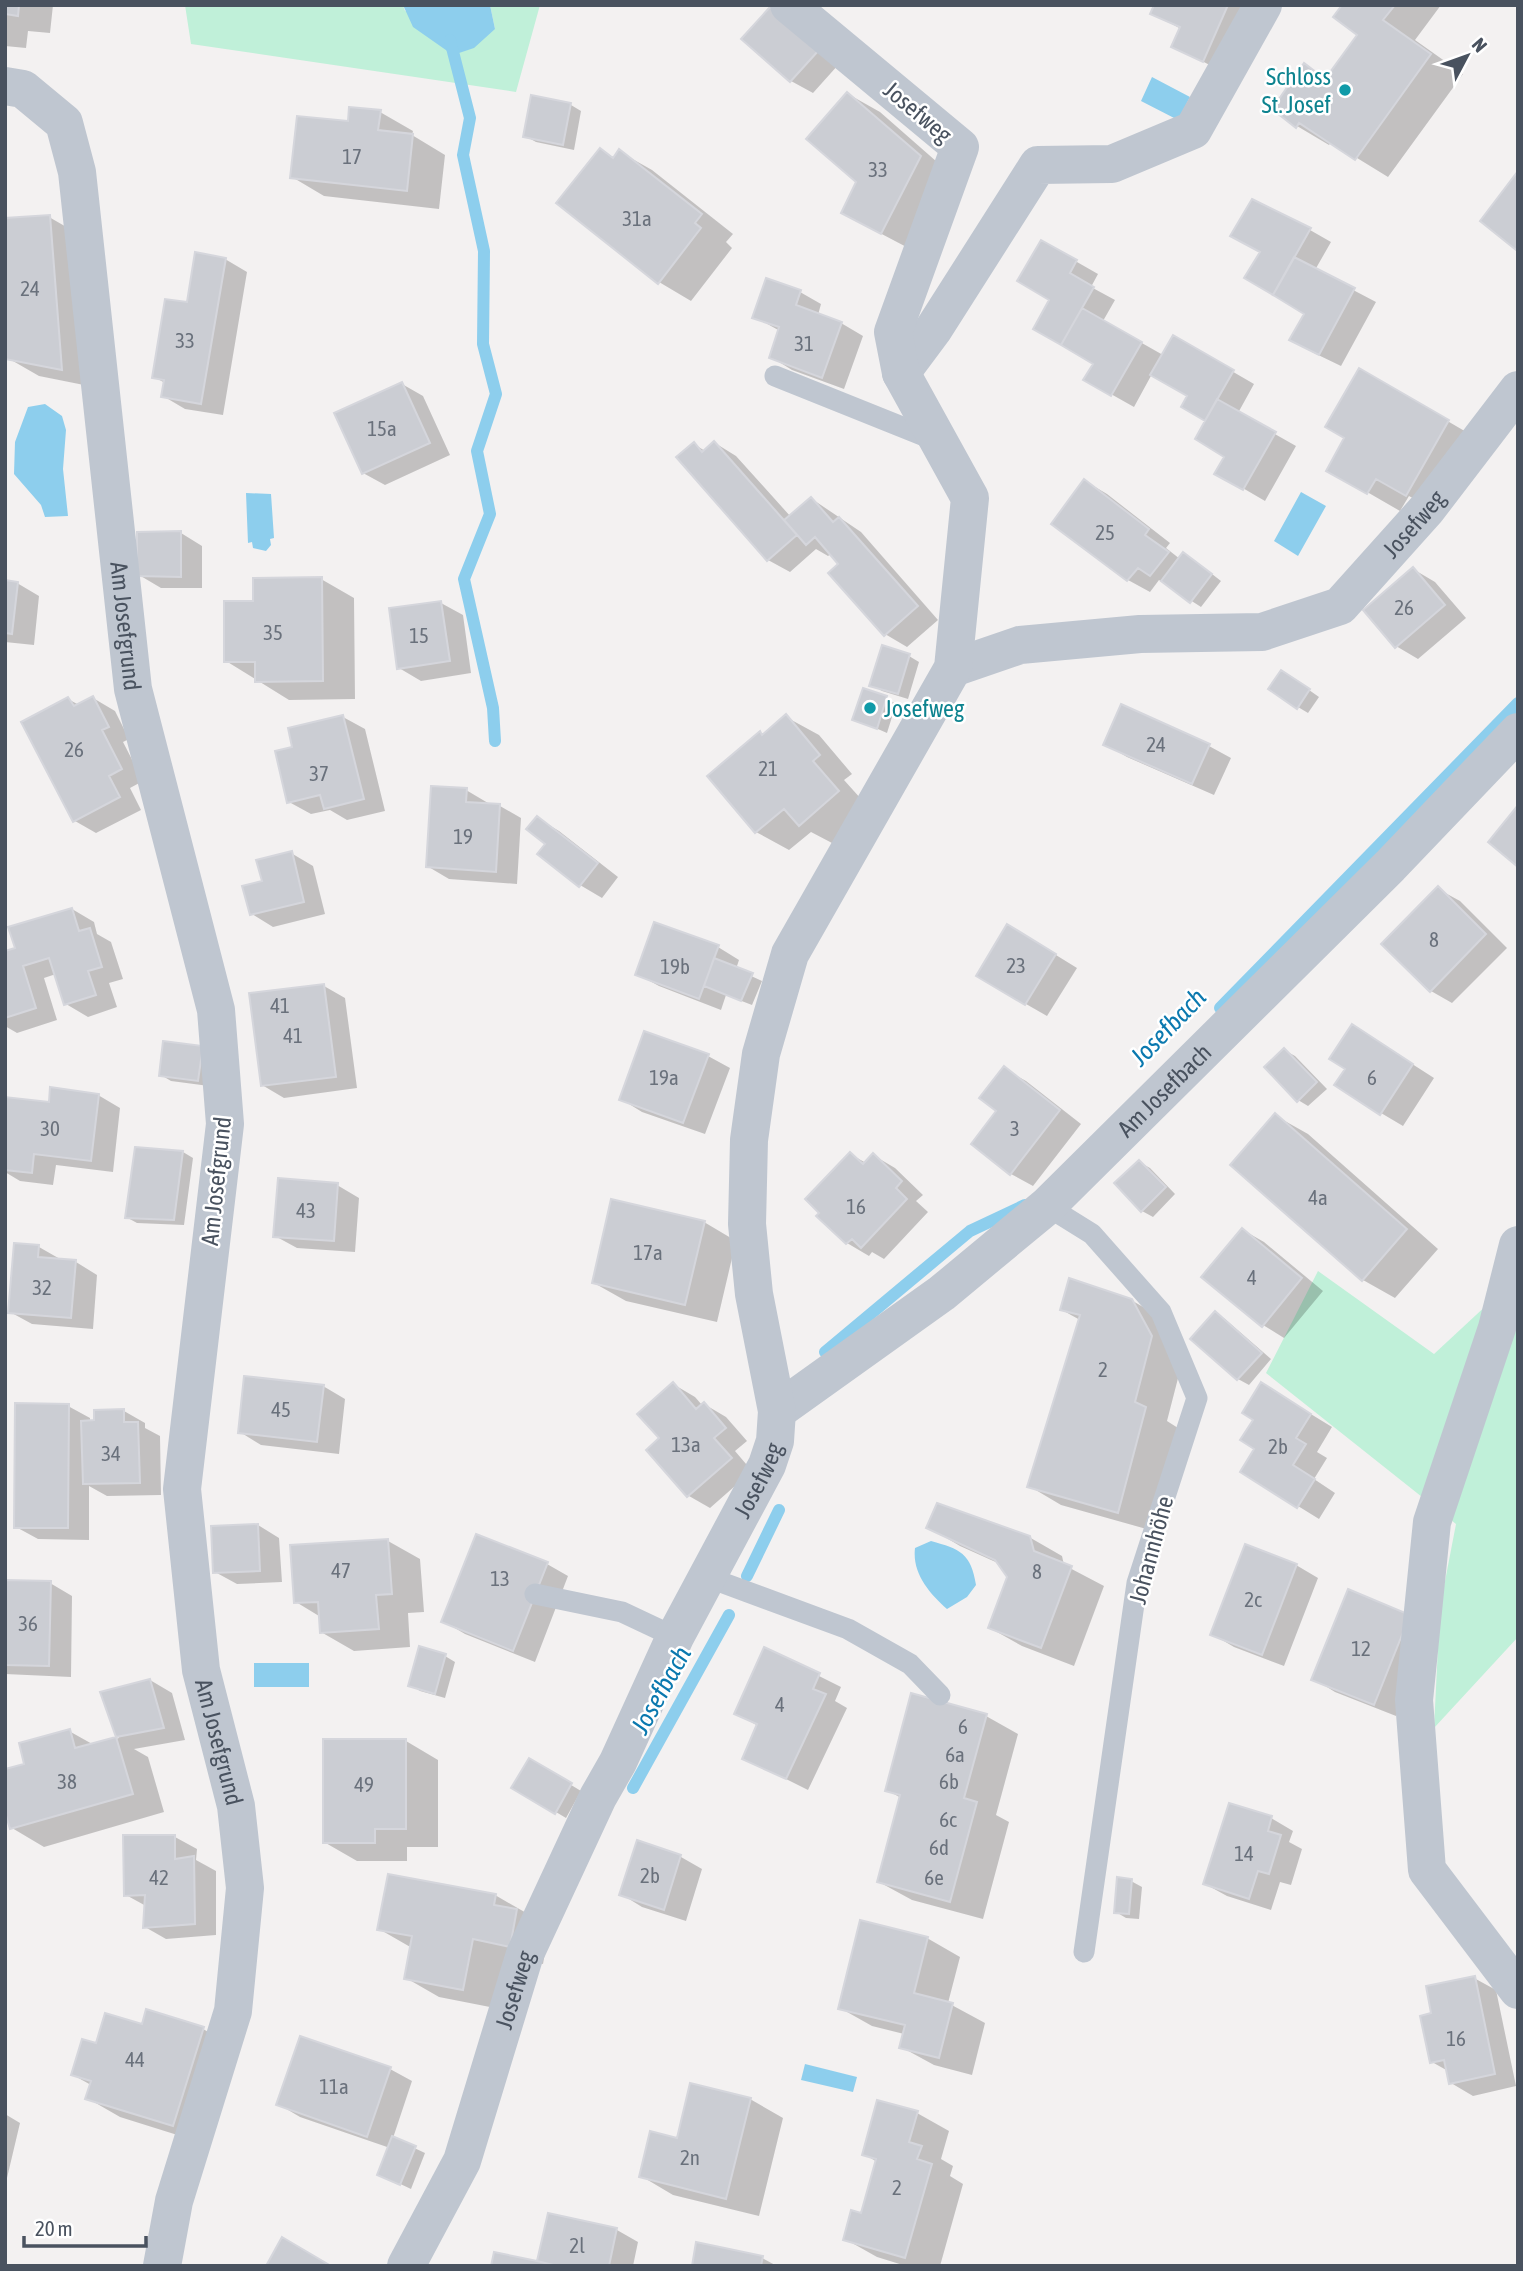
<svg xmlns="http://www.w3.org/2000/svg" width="1523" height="2271" font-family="'Asap Condensed',sans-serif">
	<rect width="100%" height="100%" fill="#f3f1f1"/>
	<path fill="#c0f0d9" d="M185 5H403L405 11 495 29 490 5H540L516 92 191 44Z
		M1318 1271 1434 1354 1518 1276V1637L1434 1728 1440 1607 1456 1524 1266 1373Z"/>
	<path fill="#8dceed" d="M403 5H490L495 29 474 48 453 55 413 27Z
		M1152 77 1190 97 1178 120 1141 101Z
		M45 404 62 416 66 430 63 469 68 516 45 517 41 505 14 474 15 442 28 407Z
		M1301 492 1326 506 1298 556 1274 541Z
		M246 493 271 494 274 538 270 539 271 545 266 551 253 548 252 542 248 543Z
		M931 1541C960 1549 971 1553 976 1585L967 1597 947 1609C929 1593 912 1573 915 1548Z
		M254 1663H309V1687H254Z
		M805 2064 857 2077 853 2092 801 2080Z"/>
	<path fill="#0003" d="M5 5H53L50 33 28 31 26 48 5 46Z
		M1150 5H1256L1225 73 1173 46 1181 29 1152 13 1155 7Z
		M1345 5H1441L1415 40 1463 74 1388 177 1331 142 1329 145 1297 126 1274 109 1304 66 1327 79 1359 34Z
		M771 9 839 64 813 93 791 81 744 39Z
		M848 94 880 112 953 176 914 251 876 231 858 182Z
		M532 97 571 105 581 111 574 150 536 142 525 136Z
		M380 112 413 131 412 135 445 155 439 209 324 196 292 177 349 123Z
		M600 150 615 158 620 152 652 170 733 234 726 242 732 248 691 301 659 282Z
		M49 217 82 236 94 387 39 376 6 357Z
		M1310 230 1331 242 1315 270 1376 302 1341 366 1312 352 1306 314 1262 252Z
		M1042 242 1098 274 1091 287 1115 300 1103 321 1163 355 1173 337 1254 384 1238 413 1296 446 1265 501 1217 473 1227 456 1207 420 1190 396 1152 374 1134 407 1086 380 1095 363 1052 299Z
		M225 259 247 272 223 415 185 409 163 396 165 383 154 377Z
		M800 292 821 304 818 315 841 323 863 336 844 389 792 370 771 357 780 331 755 317Z
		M1360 370 1480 440 1439 513 1409 496 1400 511 1329 470 1347 438Z
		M402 384 423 396 450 455 385 485 363 473Z
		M715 443 736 456 791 517 812 499 861 532 938 620 907 647 885 634 841 564 832 553 828 556 816 549 790 572 768 560 694 444 705 451Z
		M1085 481 1107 494 1170 543 1166 548 1180 559 1194 560 1221 581 1201 607 1159 580 1150 592 1128 580 1053 523Z
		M181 533 202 546V588H161L139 575Z
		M1413 569 1435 582 1466 618 1418 659 1396 646Z
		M321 579 354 598 355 699 289 700 226 661 255 603Z
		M5 582 17 583 39 596 34 645 5 642Z
		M441 603 463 615 471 673 421 681 399 668Z
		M909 656 919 662 908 699 882 691 872 685Z
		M1292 678 1319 697 1308 713 1298 707Z
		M93 698 115 711 129 739 123 742 143 781 130 788 141 810 96 833 75 821 68 699 79 705Z
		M886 698 896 704 887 733 855 719Z
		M1122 707 1209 746 1231 758 1214 795 1127 757 1105 744Z
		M343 717 365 729 385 811 347 820 330 810 311 814 289 802Z
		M786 717 819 735 852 774 844 780 871 810 832 843 811 832 789 850 756 832 760 734 764 736Z
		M466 790 488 803V805L500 806 521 818 517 884 449 879 427 866Z
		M537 818 559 831 618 877 602 898 580 885 539 853 547 844Z
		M291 853 313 866 325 914 273 927 252 914 264 882Z
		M1438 889 1460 901 1507 948 1452 1003 1431 991Z
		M72 909 94 922 97 934 111 942 123 979 109 983 117 1007 88 1017 66 1004 56 974 44 978 57 1020 17 1033 5 1026V983Z
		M1030 939 1077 968 1047 1016 1026 1004Z
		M718 947 739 960 736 969 762 981 752 1005 726 995 721 1010 659 986 637 974Z
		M324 986 345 998 357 1088 284 1098 262 1085Z
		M1353 1026 1434 1078 1403 1126 1381 1113 1348 1068Z
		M202 1047 209 1086 171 1081 161 1075Z
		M1284 1050 1295 1056 1327 1089 1308 1106 1298 1100Z
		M708 1056 730 1068 705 1134 642 1112 621 1099Z
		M1004 1069 1026 1081 1081 1124 1033 1186 1011 1174 998 1111Z
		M98 1095 120 1108 113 1172 56 1165 53 1185 20 1181 5 1172V1111Z
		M1276 1116 1308 1134 1438 1249 1395 1298 1363 1280Z
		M183 1152 193 1158 184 1225 137 1223 126 1217Z
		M850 1154 866 1163 873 1155 895 1168 923 1195 916 1201 928 1212 884 1259 872 1252 869 1256 847 1243Z
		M1139 1162 1150 1168 1175 1194 1153 1217 1142 1211 1116 1183Z
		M337 1185 359 1198 355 1252 297 1248 275 1236Z
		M704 1222 736 1241 717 1322 626 1301 594 1283Z
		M1243 1230 1264 1242 1323 1291 1284 1338 1263 1325Z
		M39 1247 60 1259 76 1262 97 1275 93 1329 32 1324 10 1312Z
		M1131 1300 1164 1319 1184 1355 1167 1421 1178 1428 1150 1530 1061 1505 1029 1486 1080 1320 1062 1310Z
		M1215 1313 1225 1319 1271 1359 1249 1385 1238 1379 1192 1338Z
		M673 1384 695 1397 702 1405 704 1404 726 1417 747 1441 735 1451 752 1471 710 1508 689 1496 648 1450 661 1439Z
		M323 1386 345 1399 339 1454 261 1445 240 1432Z
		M1283 1397 1332 1427 1317 1452 1327 1458 1314 1479 1335 1493 1319 1519 1298 1506Z
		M68 1406 90 1418V1422L124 1411 145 1423V1428L160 1436 161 1495 107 1496 89 1486V1540L38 1539 16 1527Z
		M258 1525 279 1538 282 1582 237 1584 215 1572Z
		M928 1527 1029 1537 1062 1556 1064 1565 1104 1586 1074 1666 1022 1646 990 1628 1009 1576 1000 1564 960 1546Z
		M388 1541 420 1559 424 1612 408 1613 410 1647 354 1651 321 1632 319 1616 296 1602Z
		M547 1564 568 1576 535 1662 465 1634 443 1621Z
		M1296 1565 1318 1578 1284 1666 1234 1647 1212 1634Z
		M5 1582 50 1583 72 1596 71 1677 5 1674Z
		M1349 1592 1431 1629 1396 1716 1335 1692 1314 1679Z
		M765 1649 841 1687 835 1701 847 1708 808 1790 744 1758 758 1726 736 1713Z
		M445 1656 455 1662 445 1698 420 1691 410 1685Z
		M150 1680 172 1693 185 1740 134 1749 148 1757 164 1812 44 1847 12 1828 69 1731 94 1745 119 1738 102 1693Z
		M986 1716 1018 1734 996 1815 1009 1822 983 1919 912 1900 879 1882 901 1798 887 1790Z
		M406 1741 438 1760V1847H407V1861H357L324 1842Z
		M530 1760 581 1791 566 1818 514 1787Z
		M1271 1818 1293 1831 1289 1842 1302 1849 1291 1885 1280 1882 1271 1910 1227 1896 1205 1884Z
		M175 1837 197 1849 196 1860 216 1871V1935L166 1939 145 1927 146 1906 126 1895Z
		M638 1842 681 1857 702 1869 686 1921 642 1907 621 1894Z
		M1131 1881 1142 1887 1139 1919 1126 1918 1116 1912Z
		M495 1895 528 1914 549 1930 543 1964 505 1957 495 2008 439 1997 406 1978 412 1948 379 1929Z
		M927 1938 960 1957 948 2003 985 2023 972 2075 934 2065 901 2047 904 2034 872 2026 840 2008Z
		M1474 1978 1496 1990 1516 2086 1473 2096 1451 2083 1448 2071 1432 2062Z
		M143 2026 203 2029 235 2047 206 2144 120 2117 87 2098 91 2085 73 2075 97 2045Z
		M301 2038 390 2069 412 2081 393 2138 425 2153 411 2189 379 2174 390 2148 300 2117 278 2104Z
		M750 2099 783 2118 759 2216 673 2195 641 2176 678 2140Z
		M917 2113 949 2131 941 2159 953 2166 950 2176 963 2184 940 2266H906L877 2257 845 2239 862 2215 877 2162 864 2154Z
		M5 2114 20 2123 7 2178H5Z
		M549 2215 617 2230 638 2242 633 2266H493L539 2264Z
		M762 2258 777 2266H694Z"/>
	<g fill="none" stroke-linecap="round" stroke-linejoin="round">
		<path stroke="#8dceed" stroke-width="12" d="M450 40 470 118 463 155 484 251 483 344 496 394 477 451 490 514 464 579 493 708 495 741
			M1220 1008 1518 703
			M825 1352 970 1231 1025 1205
			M747 1576 779 1510
			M633 1788 729 1615"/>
	</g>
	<path fill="#cbcdd3" stroke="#d5d6dc" stroke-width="2" d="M5 5H19L18 16 5 14Z
		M1154 5H1228L1203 62 1171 47 1180 27 1150 14Z
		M1342 5H1395L1383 20 1431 54 1355 160 1299 123 1296 128 1272 109 1304 63 1325 79 1357 35 1333 17Z
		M770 7 819 50 790 82 741 39Z
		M847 92 921 156 881 234 841 213 856 182 806 139Z
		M531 95 571 103 563 145 523 137Z
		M349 107 381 110 378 130 413 134 407 191 290 178 297 116 348 121Z
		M600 148 613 158 619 149 702 214 695 223 701 228 658 284 556 203Z
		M1518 171V248L1516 250 1480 221Z
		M1252 199 1311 228 1273 295 1244 278 1260 252 1230 236Z
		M50 215 62 370 5 359V218Z
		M1041 240 1077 260 1070 273 1094 287 1061 345 1033 329 1049 300 1017 281Z
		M195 252 226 258 201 404 161 397 164 380 152 378 165 299 187 302Z
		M1294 257 1355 288 1319 355 1289 340 1304 314 1273 295Z
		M766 278 801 290 796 305 842 322 822 378 769 358 779 327 752 318Z
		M1082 308 1142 342 1111 396 1083 380 1093 364 1061 345Z
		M1173 335 1234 370 1205 421 1181 407 1187 396 1150 375Z
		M1359 368 1449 420 1406 496 1376 479 1367 494 1326 471 1344 438 1325 427Z
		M402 382 430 443 362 474 334 413Z
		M1217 399 1276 432 1243 490 1214 474 1224 457 1195 439Z
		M714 441 797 535 767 561 676 457 694 442 702 452Z
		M1084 479 1149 529 1145 535 1169 552 1150 576 1138 568 1127 581 1051 524Z
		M811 497 833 522 839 517 918 606 884 636 828 573 838 564 815 537 806 545 784 520Z
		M181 531V577L137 576V532Z
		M1183 552 1212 574 1190 603 1161 581Z
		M1413 567 1445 605 1395 648 1363 610Z
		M322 577 323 681 255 682V662H224V601H253V578Z
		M5 580 18 582 12 634 5 633Z
		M441 601 450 661 397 669 389 608Z
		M882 645 910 654 898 694 869 686Z
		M1281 670 1310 689 1297 709 1268 689Z
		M863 688 887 696 877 729 852 720Z
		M93 696 109 727 102 730 122 769 109 776 120 797 73 822 21 722 68 697 74 706Z
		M1121 704 1210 744 1192 784 1103 745Z
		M786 714 820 755 813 761 839 791 799 826 784 809 755 833 707 776 760 731 762 735Z
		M343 715 364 799 324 809 320 795 287 803 275 751 292 747 288 728Z
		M431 786 467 788 466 802 500 804 496 872 426 867Z
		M1518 805V867L1488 842Z
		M537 816 598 863 579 887 537 854 545 844 526 829Z
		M292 851 304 902 250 915 242 886 262 881 256 860Z
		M1438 886 1486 934 1430 992 1381 944Z
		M72 908 79 931 90 928 102 967 88 971 96 995 64 1005 49 958 23 966 36 1008 5 1018V951L15 948 8 927Z
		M654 922 719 945 699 999 635 975Z
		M1007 924 1056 954 1025 1005 976 976Z
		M714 958 753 973 741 1001 704 986Z
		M324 984 336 1077 261 1086 249 993Z
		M1352 1024 1413 1064 1380 1115 1334 1085 1345 1069 1329 1059Z
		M644 1031 709 1054 683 1123 619 1100Z
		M163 1041 203 1046 198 1081 159 1076Z
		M1284 1048 1317 1082 1297 1102 1264 1067Z
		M1004 1066 1060 1110 1010 1175 971 1144 996 1111 979 1098Z
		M50 1087 99 1094 91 1161 34 1154 32 1173 5 1170V1097L49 1102Z
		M1275 1113 1407 1229 1362 1281 1230 1165Z
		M135 1147 183 1151 174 1220 125 1218Z
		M850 1152 863 1164 873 1153 902 1181 896 1188 907 1199 861 1248 852 1239 846 1244 816 1216 819 1213 805 1199Z
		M1139 1160 1166 1187 1141 1212 1114 1183Z
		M278 1178 338 1183 334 1241 273 1237Z
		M611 1199 705 1221 685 1305 592 1283Z
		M1242 1228 1302 1278 1262 1327 1201 1277Z
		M14 1243 39 1245 38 1257 76 1260 71 1318 8 1313Z
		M1069 1278 1132 1299 1152 1336 1135 1402 1146 1407 1118 1513 1027 1487 1080 1315 1060 1310Z
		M1215 1311 1262 1353 1237 1380 1190 1339Z
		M244 1376 324 1385 317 1442 238 1433Z
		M673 1382 696 1409 704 1402 726 1428 714 1438 732 1458 687 1497 646 1450 659 1438 637 1414Z
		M1261 1382 1311 1414 1296 1438 1306 1444 1293 1465 1315 1479 1297 1508 1240 1472 1254 1449 1240 1440 1253 1420 1242 1413Z
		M15 1403 69 1404 68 1528H14Z
		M124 1409V1422H138L140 1483 83 1484 81 1421 94 1420V1410Z
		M937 1503 1030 1536 1034 1551 1072 1566 1041 1648 988 1628 1007 1577 995 1560 926 1528Z
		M258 1524 260 1571 213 1573 211 1526Z
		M476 1534 548 1562 513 1651 441 1622Z
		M388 1539 392 1594 376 1595 379 1629 320 1633 318 1602 294 1603 290 1545Z
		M1245 1544 1297 1564 1262 1655 1210 1635Z
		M5 1580 51 1581 49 1666 5 1665Z
		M1348 1589 1410 1615 1374 1705 1311 1680Z
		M419 1646 446 1654 435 1694 408 1686Z
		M764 1647 820 1673 813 1689 826 1694 786 1779 742 1759 757 1724 734 1714Z
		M150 1679 164 1728 116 1737 100 1692Z
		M911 1693 987 1714 964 1798 977 1802 950 1902 877 1882 900 1795 885 1791Z
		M70 1729 75 1748 116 1737 133 1794 10 1829 5 1812V1769L24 1764 19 1743Z
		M323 1739H406V1829H375V1843H323Z
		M529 1758 572 1783 555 1814 511 1788Z
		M1229 1803 1272 1816 1268 1831 1281 1835 1269 1874 1258 1871 1249 1899 1203 1884Z
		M123 1835H175V1859L194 1856 195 1924 143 1928 145 1895 124 1896Z
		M637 1840 681 1855 664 1910 619 1895Z
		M388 1874 496 1894 494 1905 517 1909 510 1947 473 1939 463 1990 404 1979 412 1936 377 1930Z
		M1117 1877 1132 1879 1129 1914 1114 1913Z
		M860 1920 928 1937 914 1993 953 2003 939 2058 899 2048 905 2025 838 2009Z
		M1475 1976 1495 2074 1449 2084 1444 2060 1430 2063 1420 2016 1431 2013 1426 1986Z
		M146 2009 204 2027 173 2126 85 2099 91 2081 71 2075 82 2039 96 2043 105 2013 142 2024Z
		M300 2036 391 2067 367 2137 276 2105Z
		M690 2083 751 2098 726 2199 639 2177 650 2131 677 2138Z
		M877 2100 918 2111 909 2142 922 2146 917 2159 932 2164 905 2258 843 2240 851 2210 861 2213 876 2159 862 2155Z
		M392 2136 416 2146 400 2185 377 2175Z
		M548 2213 617 2228 609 2266H557L537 2261Z
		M282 2237 331 2266H266Z
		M696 2242 763 2256 761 2266H692Z
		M494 2252 537 2261 557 2266H491Z"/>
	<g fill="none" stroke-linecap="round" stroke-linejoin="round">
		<path stroke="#bfc6d0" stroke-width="21" d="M775 376 937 441
			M1047 1206 1092 1234 1161 1312 1197 1398 1137 1583 1084 1952
			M707 1577 848 1629 910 1664 940 1695
			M535 1594 622 1612 675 1637"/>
		<g stroke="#bfc6d0" stroke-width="38">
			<path id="s1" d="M5 86 23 89 64 123 77 172 133 689 216 1010 225 1124 182 1489 201 1670 236 1806 245 1888 233 2011 174 2201 162 2266"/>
			<path d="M901 373 933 330 1038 165 1112 164 1193 130 1263 5"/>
			<path id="s2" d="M953 668 1020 645 1140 634 1262 632 1340 606 1427 509 1518 390"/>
			<path d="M1518 1245 1497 1328 1432 1522 1414 1700 1427 1870 1518 1990"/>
			<path id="s3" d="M777 1411 942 1293 1047 1206 1390 866 1518 732"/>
			<path id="s4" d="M406 2266 462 2161 525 1954 598 1797 618 1762 675 1637 767 1465 775 1441 777 1411 754 1294 747 1224 749 1140 761 1054 790 954 953 668 970 498 901 373 893 332 960 147 789 5"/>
		</g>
	</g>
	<g fill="#0f9aa8" stroke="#fff" stroke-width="2.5">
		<circle cx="1345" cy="90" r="7"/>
		<circle cx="870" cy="708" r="7"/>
	</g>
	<g text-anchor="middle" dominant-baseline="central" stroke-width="5" stroke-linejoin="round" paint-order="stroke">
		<g font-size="21" fill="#6a717c">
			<text x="352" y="156">17</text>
			<text x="878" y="169">33</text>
			<text x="637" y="218">31a</text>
			<text x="30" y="288">24</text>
			<text x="185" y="340">33</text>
			<text x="804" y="343">31</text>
			<text x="382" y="428">15a</text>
			<text x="1105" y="532">25</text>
			<text x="1404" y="607">26</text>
			<text x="273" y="632">35</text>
			<text x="419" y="635">15</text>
			<text x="1156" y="744">24</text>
			<text x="74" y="749">26</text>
			<text x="768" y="768">21</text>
			<text x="319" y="773">37</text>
			<text x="463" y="836">19</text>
			<text x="1434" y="939">8</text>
			<text x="1016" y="965">23</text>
			<text x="675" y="966">19b</text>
			<text x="280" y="1005">41</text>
			<text x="293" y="1035">41</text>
			<text x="664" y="1077">19a</text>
			<text x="1372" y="1077">6</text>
			<text x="50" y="1128">30</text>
			<text x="1015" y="1128">3</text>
			<text x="1318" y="1197">4a</text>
			<text x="856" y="1206">16</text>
			<text x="306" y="1210">43</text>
			<text x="648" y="1252">17a</text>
			<text x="1252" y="1277">4</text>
			<text x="42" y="1287">32</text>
			<text x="1103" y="1369">2</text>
			<text x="281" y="1409">45</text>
			<text x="686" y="1444">13a</text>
			<text x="1278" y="1446">2b</text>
			<text x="111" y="1453">34</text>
			<text x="341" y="1570">47</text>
			<text x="1037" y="1571">8</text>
			<text x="500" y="1578">13</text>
			<text x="1253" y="1599">2c</text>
			<text x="28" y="1623">36</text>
			<text x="1361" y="1648">12</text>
			<text x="780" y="1704">4</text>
			<text x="963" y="1726">6</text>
			<text x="955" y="1754">6a</text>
			<text x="67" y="1781">38</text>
			<text x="949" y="1781">6b</text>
			<text x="364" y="1784">49</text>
			<text x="948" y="1819">6c</text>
			<text x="939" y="1847">6d</text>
			<text x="1244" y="1853">14</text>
			<text x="650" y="1875">2b</text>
			<text x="159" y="1877">42</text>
			<text x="934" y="1877">6e</text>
			<text x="1456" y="2038">16</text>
			<text x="135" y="2059">44</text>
			<text x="334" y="2086">11a</text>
			<text x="690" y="2157">2n</text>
			<text x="897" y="2187">2</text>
			<text x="577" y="2245">2l</text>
		</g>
		<g font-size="24" fill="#0d838f" stroke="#fff" text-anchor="end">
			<text x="1331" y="76">Schloss<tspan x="1331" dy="28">St. Josef</tspan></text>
			<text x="884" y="708" text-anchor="start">Josefweg</text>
		</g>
		<g font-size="24" fill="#49525f" stroke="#fff">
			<text transform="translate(918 112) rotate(40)">Josefweg</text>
			<text stroke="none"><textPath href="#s2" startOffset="506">Josefweg</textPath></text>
			<text stroke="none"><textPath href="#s1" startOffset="579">Am Josefgrund</textPath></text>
			<text stroke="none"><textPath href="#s3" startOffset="504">Am Josefbach</textPath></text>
			<text transform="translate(216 1181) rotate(-84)">Am Josefgrund</text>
			<text stroke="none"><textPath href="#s4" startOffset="864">Josefweg</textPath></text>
			<text transform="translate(1151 1550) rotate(-75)">Johannhöhe</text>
			<text stroke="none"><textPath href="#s1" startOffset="1712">Am Josefgrund</textPath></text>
			<text stroke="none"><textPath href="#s4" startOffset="298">Josefweg</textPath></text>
		</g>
		<g font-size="26" font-style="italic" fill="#0b79af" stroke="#fff">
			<text transform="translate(1168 1027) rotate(-46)">Josefbach</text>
			<text transform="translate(661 1690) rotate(-61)">Josefbach</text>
		</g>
	</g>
	<rect width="1523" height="2271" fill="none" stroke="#49525f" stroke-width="14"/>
	<g transform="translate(1467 56) rotate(49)" stroke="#ffffff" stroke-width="5" paint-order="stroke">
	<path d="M0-5L12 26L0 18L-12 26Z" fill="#49525f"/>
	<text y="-10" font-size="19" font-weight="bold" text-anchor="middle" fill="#49525f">N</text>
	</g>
	<path d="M24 2236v10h122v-10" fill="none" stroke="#49525f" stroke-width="3.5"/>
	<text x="35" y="2236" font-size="21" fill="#49525f" stroke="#ffffff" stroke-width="5" paint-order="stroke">20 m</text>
</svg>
